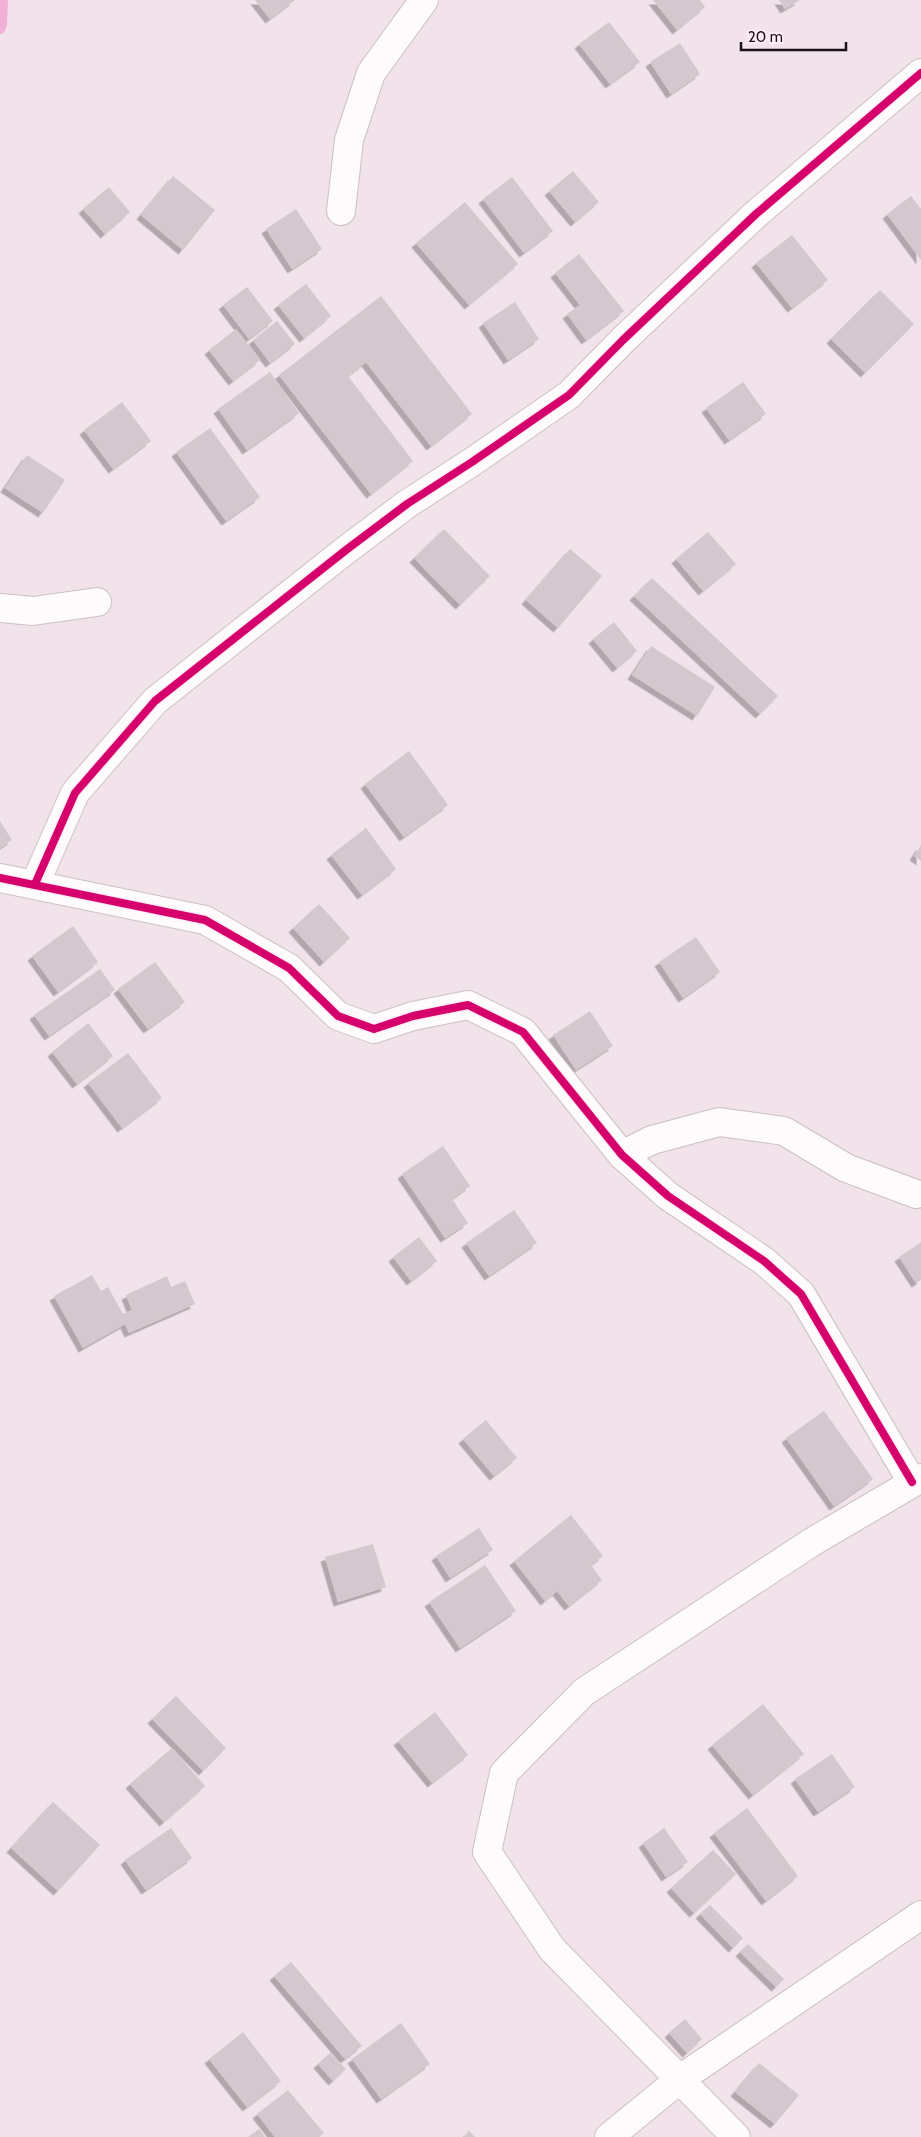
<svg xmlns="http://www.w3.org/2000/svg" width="921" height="2137" font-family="Cabin,sans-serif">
	<defs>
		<filter id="shadow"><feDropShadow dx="-4.5" dy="4.5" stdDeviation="0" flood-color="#0004"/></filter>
	</defs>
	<rect width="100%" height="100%" fill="#f2e2ea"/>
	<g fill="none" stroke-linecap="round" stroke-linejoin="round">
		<path stroke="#f3b0d6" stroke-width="10" d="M0 29 2 25 3 0"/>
	</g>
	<path fill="#d4c7cd" filter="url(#shadow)" d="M255 0H295L270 19Z
		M653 0H700L705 7 677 30Z
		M779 0H800L785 9Z
		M609 22 640 62 610 84 579 44Z
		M680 43 700 74 671 94 650 62Z
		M573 171 599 202 575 222 549 191Z
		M173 176 215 210 183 250 141 215Z
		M512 177 553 231 524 253 483 199Z
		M109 187 130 212 105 234 83 209Z
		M911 196 921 209V260L887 214Z
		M465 202 518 264 469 305 416 243Z
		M296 209 322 249 292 269 266 229Z
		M792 235 828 280 792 308 756 263Z
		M579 254 624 311 586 340 567 314 580 305 555 273Z
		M306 284 331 316 304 338 278 305Z
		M247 287 273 321 249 339 223 305Z
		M880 290 914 324 865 373 831 339Z
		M381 296 472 414 431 446 366 362 348 376 413 461 371 494 279 375Z
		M515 302 539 339 508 360 483 323Z
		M277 321 295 344 270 363 253 340Z
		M236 329 260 360 233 381 209 350Z
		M270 372 299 413 247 450 218 409Z
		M743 382 766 414 729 440 706 408Z
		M122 402 151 441 113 469 84 430Z
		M210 428 260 497 226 521 176 452Z
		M27 455 65 480 43 513 5 488Z
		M444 529 490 576 460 605 414 558Z
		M708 532 736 564 703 591 676 559Z
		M570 549 602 576 558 628 526 600Z
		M652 578 778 696 760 714 634 596Z
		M614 622 637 651 617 668 593 639Z
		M651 646 715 687 697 716 632 675Z
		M409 751 448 805 404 837 365 784Z
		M0 821 12 840 0 848Z
		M366 828 396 869 362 895 331 855Z
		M921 845V861L914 856Z
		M319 904 350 938 324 962 293 928Z
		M73 926 98 962 58 992 32 956Z
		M696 937 720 972 683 998 659 962Z
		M155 962 185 1002 148 1029 118 989Z
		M100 969 115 990 49 1036 34 1015Z
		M590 1011 613 1046 576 1070 553 1035Z
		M88 1023 113 1056 77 1084 52 1052Z
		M128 1053 162 1098 122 1128 88 1083Z
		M443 1146 470 1186 452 1199 468 1223 445 1238 402 1174Z
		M514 1210 537 1243 489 1276 466 1243Z
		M419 1237 437 1261 411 1281 393 1257Z
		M921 1242V1280L916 1283 899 1257Z
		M92 1275 101 1291 108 1287 123 1314 132 1310 126 1295 167 1276 171 1287 185 1281 195 1304 129 1333 125 1324 83 1348 54 1296Z
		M824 1411 873 1479 834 1506 786 1438Z
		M486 1420 517 1458 494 1476 463 1439Z
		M571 1515 603 1556 591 1565 602 1580 569 1606 557 1591 545 1601 514 1561Z
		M479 1528 493 1550 450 1578 436 1556Z
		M373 1544 386 1587 338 1602 325 1557Z
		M485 1565 516 1611 460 1648 429 1602Z
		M176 1696 226 1748 203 1771 152 1719Z
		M763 1704 804 1754 753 1795 712 1745Z
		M435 1712 468 1755 432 1783 398 1741Z
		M172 1748 205 1786 164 1822 130 1784Z
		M832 1754 855 1787 818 1812 795 1779Z
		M53 1802 100 1845 58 1891 11 1848Z
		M747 1808 798 1876 766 1901 714 1833Z
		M171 1828 192 1858 146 1890 125 1860Z
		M664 1828 688 1862 666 1877 643 1843Z
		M713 1850 736 1874 694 1913 671 1888Z
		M710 1905 743 1938 733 1948 700 1914Z
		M748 1944 784 1979 776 1987 740 1952Z
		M291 1962 362 2046 345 2059 274 1976Z
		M685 2019 702 2039 687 2053 669 2033Z
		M401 2023 430 2064 381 2099 352 2059Z
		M243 2032 281 2081 247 2107 209 2059Z
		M330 2053 346 2069 333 2081 318 2064Z
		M759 2063 799 2095 775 2124 735 2092Z
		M288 2090 324 2133 319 2137H275L257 2114Z
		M259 2129 265 2137H248Z
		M469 2131 475 2137H464Z"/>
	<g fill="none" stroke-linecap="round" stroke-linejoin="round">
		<defs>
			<path id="minor" d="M341 211 349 140 371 73 424 0
				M0 608 33 611 97 602
				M0 878 205 920 289 968 338 1016 374 1029 413 1016 468 1005 523 1032 622 1155 668 1196 764 1261 801 1294 912 1482
				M35 884 75 793 155 701 346 550 407 504 472 462 569 395 623 340 756 214 921 73
				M622 1155 652 1140 719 1122 784 1131 846 1168 916 1194
				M609 2137 680 2079 921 1915
				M736 2137 552 1949 487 1852 504 1773 584 1692 812 1542 921 1478"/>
		</defs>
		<use href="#minor" stroke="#ccc0c6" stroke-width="30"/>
		<use href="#minor" stroke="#fdfbfc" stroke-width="28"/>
		<defs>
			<path id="cycleway" d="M0 878 205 920 289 968 338 1016 374 1029 413 1016 468 1005 523 1032 622 1155 668 1196 764 1261 801 1294 912 1482
				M35 884 75 793 155 701 346 550 407 504 472 462 569 395 623 340 756 214 921 73"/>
		</defs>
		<use href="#cycleway" stroke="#ffecf6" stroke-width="11"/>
		<use href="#cycleway" stroke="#d6006c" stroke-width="8"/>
	</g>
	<path d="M741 42v8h105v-8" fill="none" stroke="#1b1117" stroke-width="2.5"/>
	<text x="748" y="42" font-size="15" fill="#1b1117" stroke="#ffecf6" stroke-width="4" paint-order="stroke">20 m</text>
</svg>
